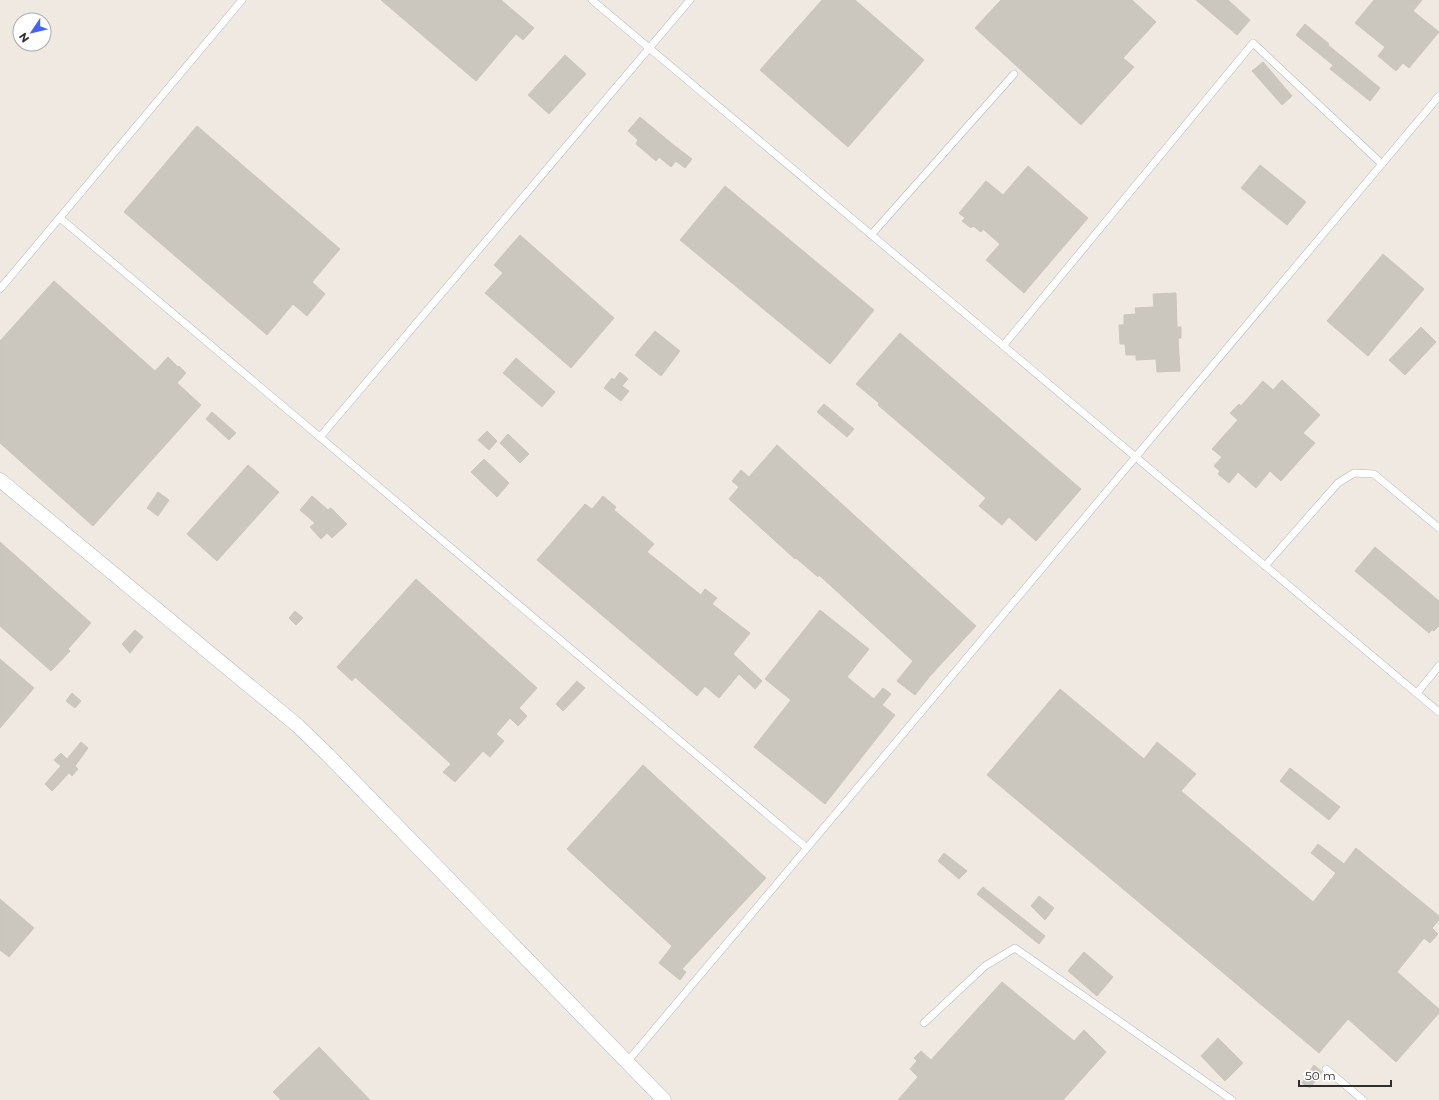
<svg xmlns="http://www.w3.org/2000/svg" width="1439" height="1100" font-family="Montserrat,sans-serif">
	<rect width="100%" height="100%" fill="#efe9e1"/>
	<path fill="#cbc7bf" stroke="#cbc5ba" d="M381 0H501L534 28 523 40 516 34 476 81Z
		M822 0H855L924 60 848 147 760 70Z
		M1001 0H1132L1156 22 1123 58 1134 67 1081 125 975 28Z
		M1196 0H1228L1250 20 1237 35Z
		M1374 0H1422L1413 11 1439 32 1409 68 1403 63 1396 71 1378 56 1385 47 1355 23Z
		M1305 24 1329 44 1328 45 1380 88 1370 101 1330 69 1333 65 1296 35Z
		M565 55 586 74 549 114 528 95Z
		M1263 62 1292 96 1282 105 1252 71Z
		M640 117 671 143 692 159 685 168 676 161 671 167 659 157 656 161 636 144 638 140 628 131Z
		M197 126 340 249 312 282 325 294 307 316 293 304 267 335 124 212Z
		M1260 165 1306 202 1287 225 1241 188Z
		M1028 166 1088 218 1024 293 986 260 1000 244 983 229 981 232 973 226 971 228 962 221 965 218 959 213 986 181 1003 195Z
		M725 186 874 310 830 364 680 240Z
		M520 235 614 318 571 368 485 293 503 273 494 265Z
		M1383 254 1424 289 1368 356 1327 321Z
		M54 281 155 371 168 357 178 367 179 366 186 373 177 383 201 405 93 526 0 443V341Z
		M1176 293 1177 327H1181V338H1178L1180 371 1157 372 1156 359 1136 360V355H1126L1125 344H1120L1119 325H1124V315L1136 314 1135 308 1154 307 1153 294Z
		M1421 327 1436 342 1405 375 1389 360Z
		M655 331 680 351 661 376 635 355Z
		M900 333 1081 489 1036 541 1009 517 1002 525 979 506 986 498 878 405 879 403 856 384Z
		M516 358 555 392 542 407 503 373Z
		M620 372 628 379 622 386 629 391 621 401 604 388 612 378 614 380Z
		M1282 380 1320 415 1303 433 1315 443 1281 481 1270 471 1256 488 1238 472 1229 483 1218 474 1220 471 1214 466 1222 457 1212 449 1238 420 1230 413 1239 404 1241 406 1263 381 1273 390Z
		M824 404 854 429 847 437 817 412Z
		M212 412 236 433 229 440 206 419Z
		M487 431 497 441 489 450 478 440Z
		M508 434 529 454 520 463 500 443Z
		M777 445 976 626 930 676 915 695 897 681 913 661 819 575 818 577 796 558 795 559 729 499 739 487 732 481 741 470 749 477Z
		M484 459 509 483 497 497 471 472Z
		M248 465 279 492 217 561 187 534Z
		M158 492 169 500 158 516 147 508Z
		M312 496 328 510 331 508 347 524 332 538 327 533 321 539 310 527 315 523 300 510Z
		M603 496 616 507 614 510 654 544 647 552 701 595 705 589 717 598 712 604 750 633 733 654 762 681 755 689 739 674 719 698 705 686 697 696 537 560 585 504 592 509Z
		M0 542 91 623 68 649 70 651 51 671 0 626Z
		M1375 547 1439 601V626L1434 631 1432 630 1429 633 1355 571Z
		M416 579 537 688 519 708 527 716 518 726 510 718 496 734 504 741 490 757 483 751 455 782 443 772 451 764 355 677 352 681 337 667Z
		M820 610 869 649 847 677 874 699 883 688 891 694 882 705 895 715 825 804 754 747 791 700 765 679Z
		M295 611 303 618 296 625 289 618Z
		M135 630 143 637 130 653 122 644Z
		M0 659 34 688 0 728Z
		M577 681 585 688 563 711 556 704Z
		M1060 689 1144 759 1157 742 1196 774 1181 791 1313 902 1336 873 1311 853 1318 844 1344 864 1356 848 1439 916V920L1432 928 1438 934 1430 943 1424 938 1397 972 1439 1009V1013L1396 1062 1348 1019 1319 1053 987 775Z
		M72 693 81 701 75 708 66 701Z
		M81 742 88 748 75 766 78 769 72 776 69 773 52 791 45 784 61 766 54 760 61 753 67 759Z
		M643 765 766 878 682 969 686 972 680 980 659 963 672 946 567 849Z
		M1290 768 1340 807 1329 820 1280 781Z
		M944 853 967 871 959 879 938 861Z
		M983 887 1045 936 1039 944 977 894Z
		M1039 896 1054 908 1045 920 1031 906Z
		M0 899 34 928 9 957 0 950Z
		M1084 952 1113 977 1097 996 1068 971Z
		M1002 982 1074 1041 1084 1030 1106 1052 1063 1100H898L918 1077 910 1069 917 1061 914 1058 921 1051 931 1060Z
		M1218 1038 1243 1063 1225 1081 1201 1056Z
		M319 1047 370 1100H281L273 1092Z
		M1314 1065 1322 1072 1310 1088 1302 1083Z"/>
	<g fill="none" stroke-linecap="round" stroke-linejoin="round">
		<defs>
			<path id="lane" d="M592 0 1439 712
				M60 218 807 848
				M871 235 1014 74
				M0 289 242 0
				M1003 346 1253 43 1382 164
				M320 437 690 0
				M1265 566 1338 483 1354 473 1374 474 1439 528
				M1417 693 1439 666
				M924 1023 985 966 1015 948 1232 1100
				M627 1062 1439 96
				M1326 1069 1363 1100"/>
			<path id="street" d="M0 480 298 726 328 755 664 1100"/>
		</defs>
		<use href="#lane" stroke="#b4b7c1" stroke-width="8"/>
		<use href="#street" stroke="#b4b7c1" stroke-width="15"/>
		<use href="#lane" stroke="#fff" stroke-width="7"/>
		<use href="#street" stroke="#fff" stroke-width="14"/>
	</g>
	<g transform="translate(32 32) rotate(235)"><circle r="19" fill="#ffffff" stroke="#ababab"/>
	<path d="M0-3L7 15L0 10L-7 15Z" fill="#4264fb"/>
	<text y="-6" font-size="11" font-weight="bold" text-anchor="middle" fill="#2e2e2e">N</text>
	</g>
	<path d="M1299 1080v6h92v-6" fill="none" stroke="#2e2e2e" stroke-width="2"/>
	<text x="1305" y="1080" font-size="12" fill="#2e2e2e" stroke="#ffffff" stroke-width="3" paint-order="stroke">50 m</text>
</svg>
